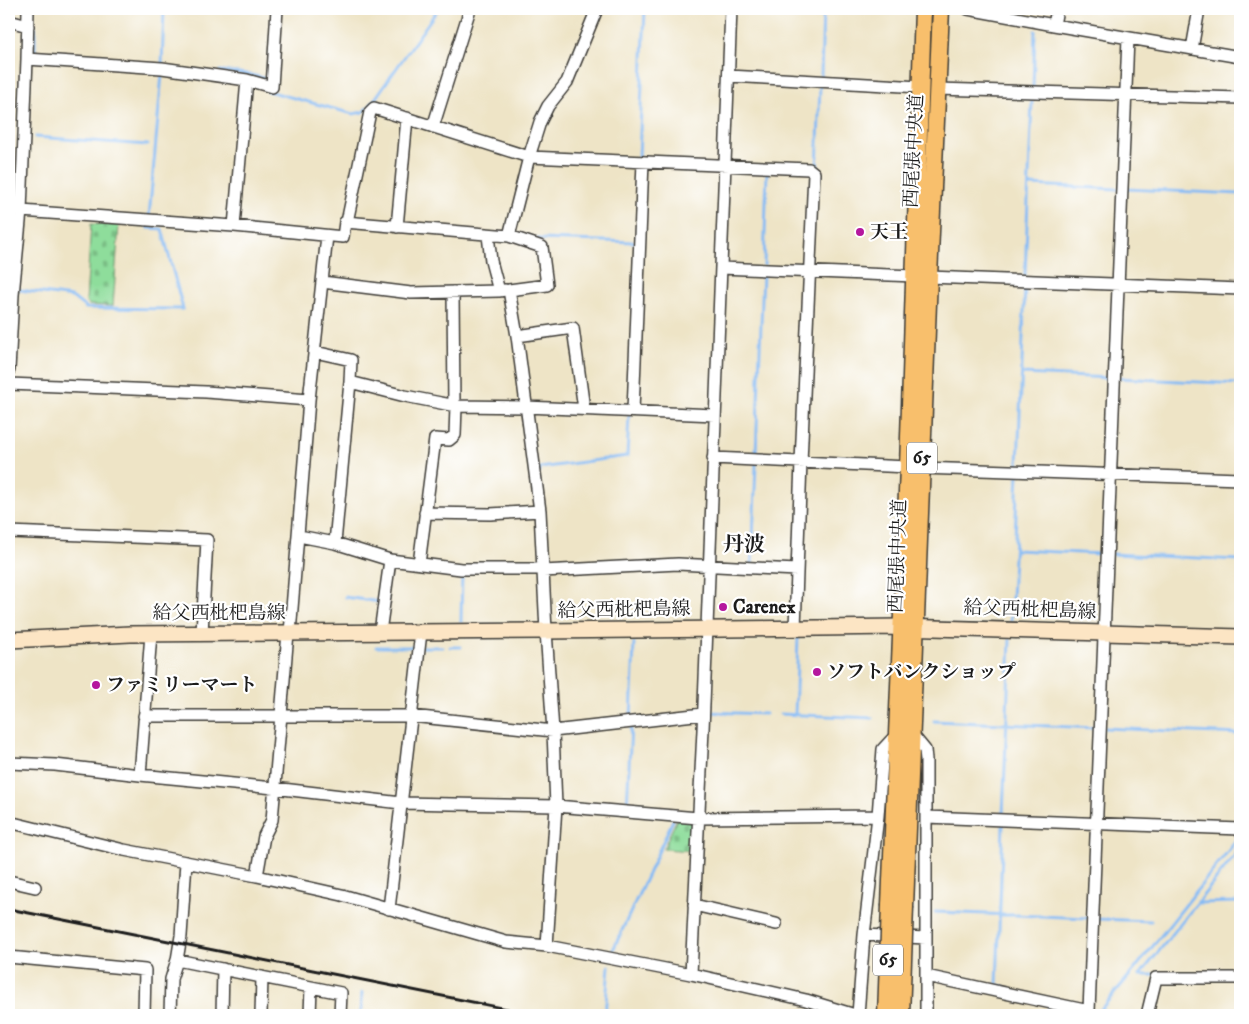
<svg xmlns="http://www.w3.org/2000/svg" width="1249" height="1024" font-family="'IM FELL DW Pica','Noto Serif JP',serif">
	<defs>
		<pattern id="cemetery-stones" width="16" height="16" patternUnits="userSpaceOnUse" patternTransform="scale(1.25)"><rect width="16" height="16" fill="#8edd9b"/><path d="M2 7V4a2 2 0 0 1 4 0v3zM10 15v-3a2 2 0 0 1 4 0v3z" fill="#7abd85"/></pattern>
	</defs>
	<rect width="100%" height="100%" fill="#fff"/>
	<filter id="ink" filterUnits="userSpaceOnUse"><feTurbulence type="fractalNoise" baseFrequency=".02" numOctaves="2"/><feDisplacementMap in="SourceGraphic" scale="10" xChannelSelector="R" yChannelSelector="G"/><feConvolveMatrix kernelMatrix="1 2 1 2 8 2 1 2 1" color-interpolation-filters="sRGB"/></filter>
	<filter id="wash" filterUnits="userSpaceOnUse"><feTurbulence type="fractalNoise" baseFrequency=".0096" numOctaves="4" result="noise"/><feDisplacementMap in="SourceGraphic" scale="20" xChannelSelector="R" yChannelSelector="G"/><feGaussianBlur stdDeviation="1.12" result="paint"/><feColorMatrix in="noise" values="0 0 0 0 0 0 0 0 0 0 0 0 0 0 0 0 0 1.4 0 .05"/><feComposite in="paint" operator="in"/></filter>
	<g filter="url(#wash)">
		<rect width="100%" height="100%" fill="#eee4c6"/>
		<path fill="url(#cemetery-stones)" stroke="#557c5c" d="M91 224 119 225 113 306 89 305 86 301Z
			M677 819 694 821 693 851 663 849Z"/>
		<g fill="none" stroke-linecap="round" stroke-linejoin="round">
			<path stroke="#86bbf4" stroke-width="3" d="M35 27V54H37
				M162 66 164 9
				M220 71 247 74 264 78
				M821 77 823 9
				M1033 88 1035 31
				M268 91 353 114 363 112 367 108
				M370 106 438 9
				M35 137 148 145
				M638 158H639L645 9
				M817 172 820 85
				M1029 185 1118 189
				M1126 189 1240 194
				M149 217 162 74
				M538 239 636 242
				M764 265 767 171
				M1025 275 1032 100
				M20 290 72 297 86 308 183 309 162 229 148 228V226
				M1022 374 1111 378
				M1118 378 1240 384
				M756 454 763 273
				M1018 466 1025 284
				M540 472V468L627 456 629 416
				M1015 550 1102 554
				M1112 554 1240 560
				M752 564 756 464
				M345 597 380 602V603
				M1011 620 1018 474
				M461 622 462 573H464
				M376 647H416
				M423 647H442
				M450 647H461
				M707 712 766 714
				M780 714 873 718
				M795 715 798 638
				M631 718 634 643
				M934 721 1096 728
				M1105 728 1240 734
				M627 808 631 725
				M1003 816 1010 640
				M1003 824 997 985 1005 987
				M1197 903 1240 902
				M935 912 1089 918
				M1097 919 1151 921
				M613 950 673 820
				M1140 975 1240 849
				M1141 975H1154
				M361 1015 362 993
				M605 1015 609 966
				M1048 1015 1049 1006
				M1096 1015 1134 970 1240 836"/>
		</g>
	</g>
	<g filter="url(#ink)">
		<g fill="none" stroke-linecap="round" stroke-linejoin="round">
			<defs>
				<path id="minor" d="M968 9 1054 25 1240 57
					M9 21 28 26
					M1054 25 1057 9
					M1192 49 1199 9
					M27 59 162 68 247 80 272 87 277 9
					M729 76 920 87
					M937 89 1240 98
					M433 127 470 9
					M21 211 234 226 343 237 345 222 509 236 542 247 547 285 509 290 517 336 540 511 546 631 553 731 556 806 547 946
					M347 222 370 112 374 108 529 157 809 169 814 173 801 462 795 628
					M234 226 247 80
					M397 227 407 118
					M488 235 491 261 499 291 505 290
					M509 236 529 157 540 122 548 106 567 82 597 9
					M721 268 914 276
					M929 277 1240 289
					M322 282 411 293 499 291
					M453 292 454 406
					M517 336 573 328 584 409
					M315 352 351 360 350 382 405 396 456 406 526 407 715 415
					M9 370 13 295 21 211 27 59 28 9
					M9 384 206 392 309 400
					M633 411 643 162
					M713 458 908 467
					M921 468 1240 479
					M425 513 490 514 540 511
					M9 532 207 540 202 633
					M299 536 335 543 390 560 461 569H542
					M335 543 350 382
					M419 564 435 439 449 440 455 435 456 406
					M543 571 678 564 797 570
					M380 632 390 560
					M290 633 309 400 327 236
					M144 716H411L553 731 703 714
					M911 733 925 750 926 760V1015
					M9 763 55 765 140 775 274 788 401 803 556 806 698 818 878 816
					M140 775 151 634
					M926 817 1240 829
					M9 822 124 850 257 876 342 895 506 942 547 946 691 974 806 1000 855 1015
					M257 876 264 836 272 820 288 633
					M9 881 35 887
					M694 905 776 924
					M389 909 421 632
					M864 935 926 938
					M9 957 145 970 144 1015
					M177 960 181 936 186 862
					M691 974 703 730 731 9
					M926 976 1089 1011 1128 38
					M170 1015 171 979 177 960 341 993 340 1015
					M222 1015 223 969
					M261 1015 262 977
					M310 1015 311 987
					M858 1015 864 935 878 816 883 749 897 734
					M1147 1015 1156 978H1240"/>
				<path id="secondary" d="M9 640 130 634 546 631 901 627 1240 637"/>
				<path id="primary" d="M890 905 908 467 923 9
					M905 907 929 277 941 9"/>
			</defs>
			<use href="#minor" stroke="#3c3a36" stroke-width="14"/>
			<use href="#secondary" stroke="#3c3a36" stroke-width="18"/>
			<use href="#primary" stroke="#3c3a36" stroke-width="19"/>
			<use href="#minor" stroke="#fff" stroke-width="11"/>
			<use href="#secondary" stroke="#fce5c4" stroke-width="15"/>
			<use href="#primary" stroke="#f8bf6c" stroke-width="16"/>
			<path stroke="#1c1c1c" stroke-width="3" d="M9 909 537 1015"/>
			<defs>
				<path id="primary-bridge" d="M886 1015 890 905
					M901 1015 905 907"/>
			</defs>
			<use href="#primary-bridge" stroke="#3c3a36" stroke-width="19" stroke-linecap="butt"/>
			<use href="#primary-bridge" stroke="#f8bf6c" stroke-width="16"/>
		</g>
	</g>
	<g fill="#b5179e" stroke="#fff" stroke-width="2">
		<circle cx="860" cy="232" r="5"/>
		<circle cx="723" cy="607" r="5"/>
		<circle cx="817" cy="672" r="5"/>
		<circle cx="96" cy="685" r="5"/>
	</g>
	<g text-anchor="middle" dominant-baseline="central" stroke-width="4.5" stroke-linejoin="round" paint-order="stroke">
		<g fill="#fff" stroke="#606060" stroke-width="1">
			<rect x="907" y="442.5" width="30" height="31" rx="4"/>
			<rect x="873" y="944.5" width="30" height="31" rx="4"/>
		</g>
		<g font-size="18" font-weight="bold" fill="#1c1c1c">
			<text x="922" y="458">65</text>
			<text x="888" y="960">65</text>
		</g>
		<g font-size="19" fill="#1c1c1c" stroke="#fff">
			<text transform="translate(914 151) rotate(-87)">西尾張中央道</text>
			<text transform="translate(898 556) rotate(-88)">西尾張中央道</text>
			<text transform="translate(624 610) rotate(-1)">給父西枇杷島線</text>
			<text transform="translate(1030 610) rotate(2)">給父西枇杷島線</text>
			<text x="219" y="613">給父西枇杷島線</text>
		</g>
		<g font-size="19" font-weight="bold" fill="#1c1c1c" stroke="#fff" text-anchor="start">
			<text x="870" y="232">天王</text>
			<text x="733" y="607">Carenex</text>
			<text x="827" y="672">ソフトバンクショップ</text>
			<text x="106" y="685">ファミリーマート</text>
		</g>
		<g font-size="21" font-weight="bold" fill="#1c1c1c" stroke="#fff">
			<text x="744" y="545">丹波</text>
		</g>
	</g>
	<rect width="1249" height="1024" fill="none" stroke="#fff" stroke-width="30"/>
</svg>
